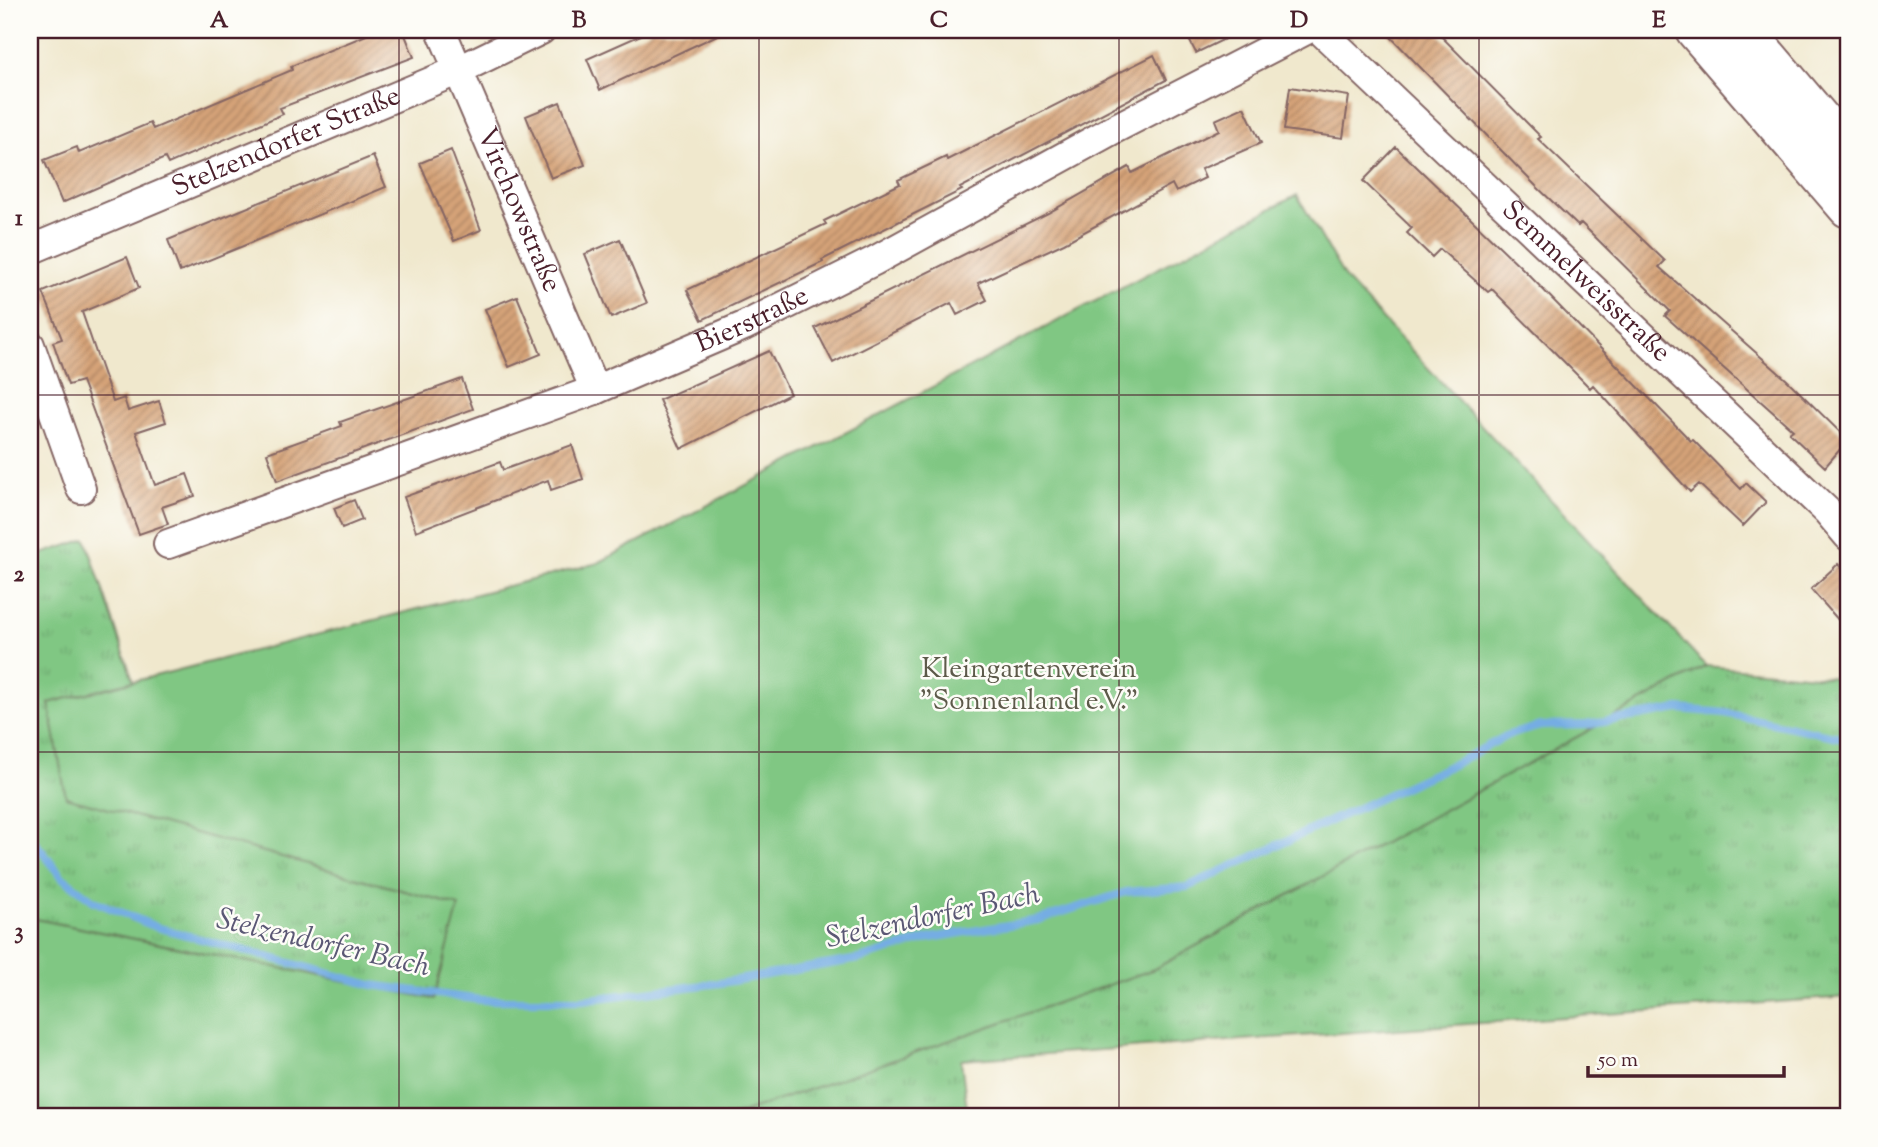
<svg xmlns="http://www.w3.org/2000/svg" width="1878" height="1147" font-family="'Sorts Mill Goudy',serif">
	<defs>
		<pattern id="grass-tufts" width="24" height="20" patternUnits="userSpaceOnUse" patternTransform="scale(1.75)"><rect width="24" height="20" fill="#80c783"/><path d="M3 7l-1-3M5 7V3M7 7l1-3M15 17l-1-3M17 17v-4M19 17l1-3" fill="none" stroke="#70aa71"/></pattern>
		<pattern id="building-hatch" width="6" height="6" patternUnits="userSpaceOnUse" patternTransform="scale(1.75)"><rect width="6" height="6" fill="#d5a378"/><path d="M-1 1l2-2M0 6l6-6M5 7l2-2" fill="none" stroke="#af8463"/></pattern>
	</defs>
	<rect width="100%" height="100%" fill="#fdfcf7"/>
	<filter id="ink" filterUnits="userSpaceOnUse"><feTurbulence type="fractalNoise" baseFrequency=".0143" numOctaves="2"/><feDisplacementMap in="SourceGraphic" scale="14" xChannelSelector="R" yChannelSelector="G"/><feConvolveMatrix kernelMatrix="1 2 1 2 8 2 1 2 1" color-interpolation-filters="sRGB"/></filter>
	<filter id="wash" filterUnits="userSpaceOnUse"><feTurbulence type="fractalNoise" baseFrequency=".00686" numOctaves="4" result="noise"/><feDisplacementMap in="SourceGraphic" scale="28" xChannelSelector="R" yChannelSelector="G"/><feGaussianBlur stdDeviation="1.57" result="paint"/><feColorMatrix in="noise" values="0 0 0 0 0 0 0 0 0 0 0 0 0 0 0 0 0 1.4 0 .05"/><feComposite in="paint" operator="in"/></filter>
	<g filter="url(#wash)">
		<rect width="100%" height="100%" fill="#f0e8cd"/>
		<path fill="url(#grass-tufts)" stroke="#657357" stroke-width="2" d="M86 539 133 681 49 703 66 797 460 906 434 999 30 918V558Z
			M1706 666 1848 679V997L961 1060 968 1117H730L1154 969Z"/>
		<path fill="#80c783" stroke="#657357" stroke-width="2" d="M1297 195 1346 280 1706 666 1154 969 730 1117H30V918L434 999 459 906 66 797 49 703 598 563Z"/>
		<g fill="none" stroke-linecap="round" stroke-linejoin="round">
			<path stroke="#74ade3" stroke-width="8" d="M30 836 63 878 94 901 156 927 372 985 481 1000H582L720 983 859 959 931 938 1038 920 1126 892 1187 887 1454 764 1508 735 1541 726 1586 725 1679 709 1725 713 1848 739"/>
		</g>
		<g id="blocks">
			<path fill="url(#building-hatch)" d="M367 30H403L414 57 280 108 283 114 168 164 165 158 62 203 44 160 77 147 79 153 150 123 153 129 292 70 291 66 369 34Z
				M652 30H728L600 90 587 59Z
				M1184 30H1243L1196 53Z
				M1384 30H1435L1541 137 1538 139 1665 261 1659 267 1787 380 1848 440 1825 467 1789 433 1793 430 1665 316 1670 311 1581 223 1578 226 1536 186Z
				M1154 55 1166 80 960 188 962 190 822 260 823 262 702 320 687 290 826 224 824 221 900 184 898 180 946 157 947 160Z
				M1290 87 1349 96 1343 138 1284 130Z
				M560 102 585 165 551 178 526 116Z
				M1244 107 1261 143 1201 169 1205 178 1176 192 1172 184 1064 243 978 283 987 300 957 315 951 303 833 363 815 328 1048 213 1129 167 1132 173 1219 130 1215 120Z
				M1396 147 1523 269 1691 441 1693 440 1741 489 1746 483 1766 502 1743 526 1699 484 1690 492 1593 385 1590 388 1492 289 1488 292 1440 249 1432 257 1407 233 1412 228 1363 181Z
				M451 150 481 230 454 241 420 163Z
				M373 156 386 187 180 272 168 240Z
				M620 239 647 303 611 318 585 254Z
				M127 257 139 288 82 312 113 402 124 398 128 411 159 401 166 422 136 432 155 485 187 474 195 496 162 507 168 524 139 534 82 381 68 385 53 342 62 339 43 292Z
				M517 296 541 354 509 367 485 309Z
				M769 351 790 394 681 449 659 400Z
				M462 379 473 409 277 481 267 453 342 426 340 422Z
				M572 445 583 479 551 490 548 480 416 531 404 497 500 462 503 470Z
				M354 500 362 520 342 528 334 508Z
				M1838 564 1848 575V631L1811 589Z"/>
		</g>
	</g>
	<g filter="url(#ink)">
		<use href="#blocks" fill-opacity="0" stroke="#846564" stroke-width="2"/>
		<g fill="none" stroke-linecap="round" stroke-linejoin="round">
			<defs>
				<g id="minor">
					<path id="s1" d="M441 30 595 390"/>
					<path id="s2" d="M1320 30 1827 511 1848 536"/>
					<path id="s3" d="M30 250 459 70 541 30"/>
					<path d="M30 345 81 489"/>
					<path id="s4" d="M168 544 595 390 744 326 874 261 1116 128 1306 30"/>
				</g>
				<path id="trunk" d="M1695 30 1848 208
					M1745 30 1848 151"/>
			</defs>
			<use href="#minor" stroke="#846564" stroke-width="32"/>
			<use href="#trunk" stroke="#846564" stroke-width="42"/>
			<use href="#minor" stroke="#fff" stroke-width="28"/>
			<use href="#trunk" stroke="#fff" stroke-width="38"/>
		</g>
	</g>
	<path fill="none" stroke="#4a1f2b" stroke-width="2" stroke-opacity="0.55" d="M399 30V1117M759 30V1117M1119 30V1117M1479 30V1117M30 395H1848M30 752H1848"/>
	<g text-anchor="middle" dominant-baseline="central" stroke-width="5" stroke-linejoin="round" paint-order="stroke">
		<g font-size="28" fill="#4a1f2b" stroke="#fdfcf7">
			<text stroke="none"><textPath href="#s3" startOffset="278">Stelzendorfer Straße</textPath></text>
			<text stroke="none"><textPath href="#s1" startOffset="196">Virchowstraße</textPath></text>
			<text stroke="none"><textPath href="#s2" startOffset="366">Semmelweisstraße</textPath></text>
			<text stroke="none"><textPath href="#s4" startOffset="626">Bierstraße</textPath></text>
		</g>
		<g font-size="28" fill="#5d5a4a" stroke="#fdfcf7">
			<text x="1029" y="670">Kleingartenverein<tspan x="1029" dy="32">"Sonnenland e.V."</tspan></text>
		</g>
		<g font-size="30" font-style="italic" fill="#5b5875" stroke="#fdfcf7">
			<text transform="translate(933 917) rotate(-12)">Stelzendorfer Bach</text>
			<text transform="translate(323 944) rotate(13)">Stelzendorfer Bach</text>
		</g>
	</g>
	<rect width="1878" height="1147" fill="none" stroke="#fdfcf7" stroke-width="77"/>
	<path d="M1588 1066v10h196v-10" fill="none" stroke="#4a1f2b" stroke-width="3.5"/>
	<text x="1598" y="1066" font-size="21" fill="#4a1f2b" stroke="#fdfcf7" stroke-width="5" paint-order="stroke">50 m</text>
	<rect x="38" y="38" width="1802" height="1070" fill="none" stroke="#4a1f2b" stroke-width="2.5"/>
	<g font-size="23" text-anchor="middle" font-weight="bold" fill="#4a1f2b">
		<text x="219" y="27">A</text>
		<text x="579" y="27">B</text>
		<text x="939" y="27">C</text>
		<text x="1299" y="27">D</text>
		<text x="1659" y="27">E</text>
		<text x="19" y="225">1</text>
		<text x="19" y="581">2</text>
		<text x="19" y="938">3</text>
	</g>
</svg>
